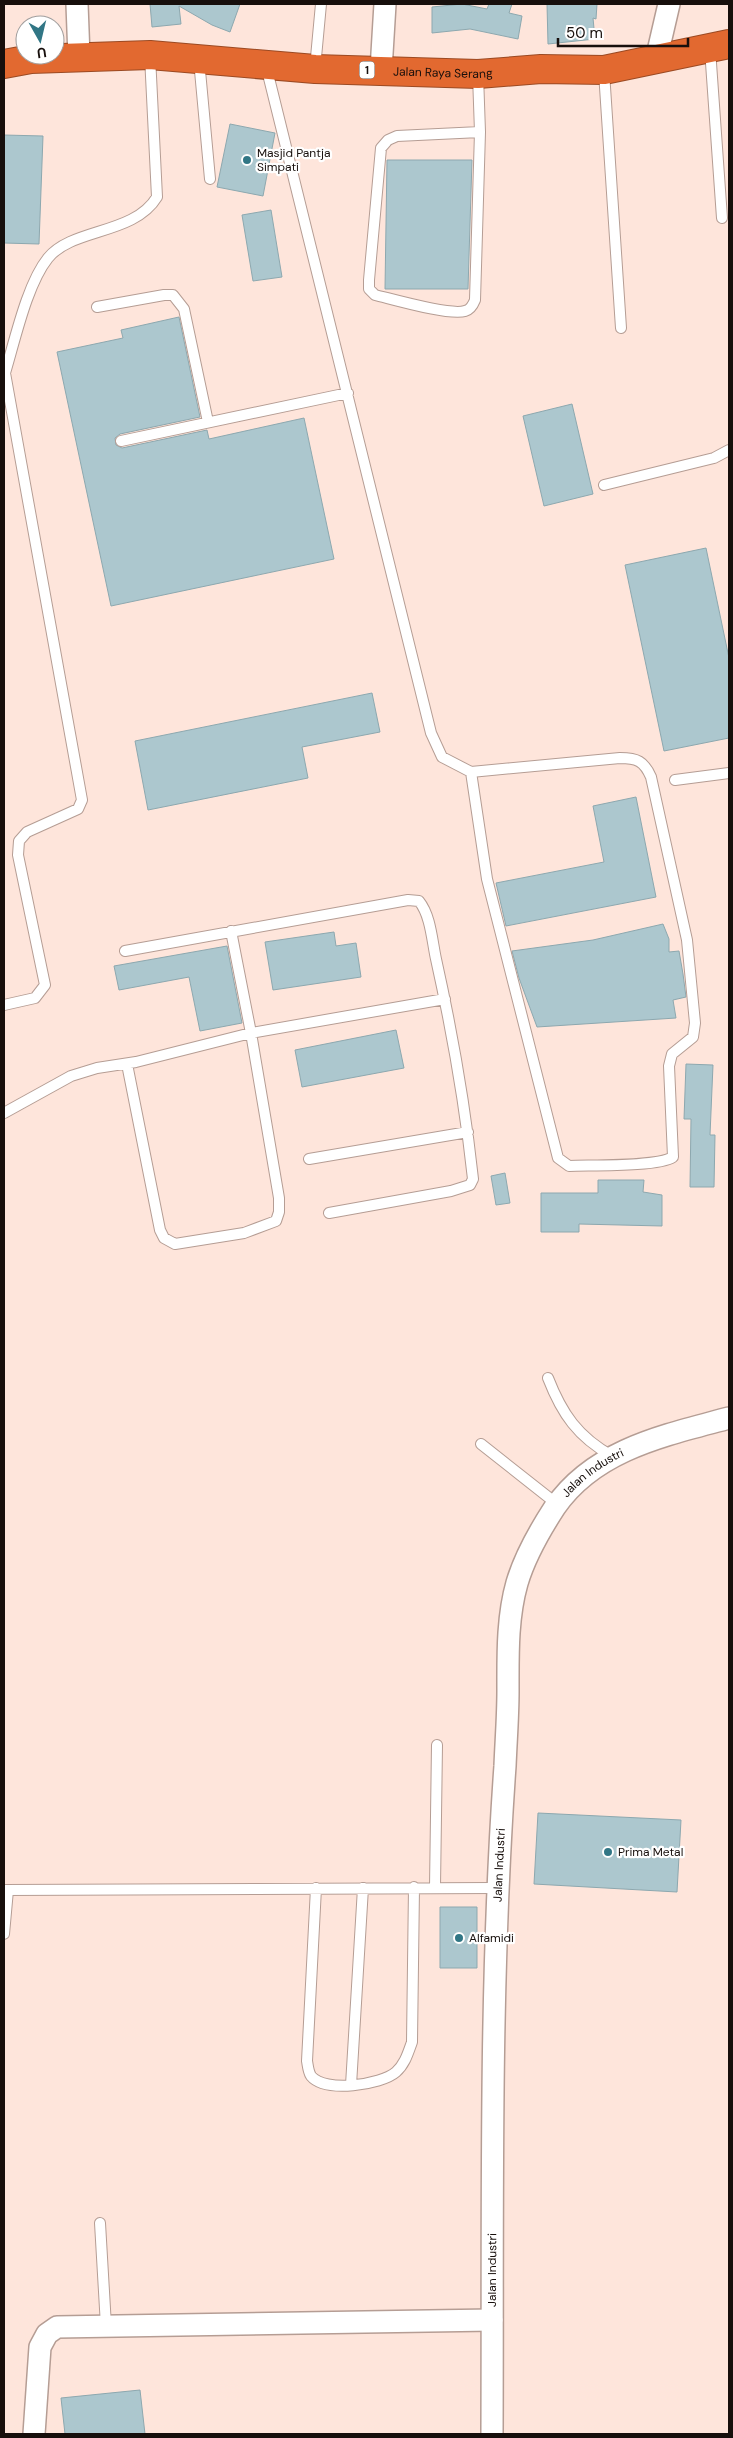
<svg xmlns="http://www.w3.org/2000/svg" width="733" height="2438" font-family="'DM Sans',sans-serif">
	<rect width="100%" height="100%" fill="#fee5db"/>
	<path fill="#acc7ce" stroke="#8da8af" d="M150 4H240L230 32 212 25 179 6 181 24 152 27Z
		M462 4 487 9 489 4H512L509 13 522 16 518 39 470 29 432 33V7Z
		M547 4H597L596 19 593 18 595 39 548 44Z
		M230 124 275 133 263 196 217 187Z
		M4 135 43 136 39 244 4 243Z
		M387 160H472L468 289H385Z
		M271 210 282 277 253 281 242 215Z
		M179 317 200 417 120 434 115 438 116 445 122 448 207 430 209 439 304 418 334 559 111 606 57 352 123 338 121 330Z
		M572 404 593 494 544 506 523 416Z
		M706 548 729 658V738L664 751 625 565Z
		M372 693 380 732 302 747 308 778 148 810 135 741Z
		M636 797 656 897 506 926 496 883 604 862 593 806Z
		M663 924 669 939V952L679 951 683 974 686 997 673 1000 676 1018 537 1027 519 978 512 951 593 940Z
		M334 932 336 946 356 943 361 977 273 990 265 942Z
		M227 946 242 1023 200 1031 189 977 119 990 114 966Z
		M396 1030 404 1068 302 1087 295 1050Z
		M686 1064 713 1065 710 1135H715L714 1187H690L691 1119H684Z
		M505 1173 510 1203 496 1205 491 1176Z
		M598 1180H644L643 1192 662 1195V1226L579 1224V1232H541V1193H598Z
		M538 1813 681 1820 677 1892 534 1884Z
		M440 1907H477V1968H440Z
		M140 2390 145 2434H65L61 2398Z"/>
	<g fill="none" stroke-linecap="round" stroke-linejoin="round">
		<defs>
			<path id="lane" d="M710 49 722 218
				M199 60 210 179
				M266 66 431 733 442 757 471 772 487 879 558 1158 569 1166C590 1165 658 1167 673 1157L669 1066 672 1054 693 1037 695 1023 687 940 651 777C644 761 637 758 620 758L471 772
				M315 68 321 4
				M604 72 621 328
				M478 75 480 132 475 300C473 305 470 310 465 311 450 316 392 299 375 295L369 289V280L381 148 388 140 397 136 480 132
				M97 307 164 295H173L184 309 208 422
				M121 441 348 393
				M604 485 714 458 729 450
				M675 780 729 773
				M125 951 408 900 419 901C431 916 432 941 436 959 452 1031 465 1105 473 1179L470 1185 451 1191 329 1213
				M4 1005 35 998 45 985 18 855 19 841 27 832 78 809 82 800 5 373C15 340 27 284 48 258 72 228 134 235 157 197L150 56
				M127 1064 160 1230 164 1238 175 1244 244 1233 276 1221 279 1212V1198L251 1033 231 931
				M4 1113 71 1076 97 1068 136 1062 251 1033 445 999
				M309 1159 468 1132
				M548 1378C562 1414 578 1437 612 1456
				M481 1444 557 1504
				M435 1887 437 1745
				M316 1888 307 2061C308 2066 308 2071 311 2076 325 2093 381 2085 396 2072 405 2064 408 2053 412 2042L414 1887
				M4 1890 496 1888
				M4 1934 8 1890
				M351 2085 363 1888
				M100 2223 106 2326"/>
			<g id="street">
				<path d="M77 4 79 57"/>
				<path d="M656 60 669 4"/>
				<path d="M381 70 385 4"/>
				<path d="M34 2434 40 2347 47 2334 57 2327 492 2320"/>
				<path id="s1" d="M492 2434C493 2212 489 1988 505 1766 506 1741 508 1716 508 1691 508 1656 507 1618 517 1583 525 1556 540 1530 555 1507 595 1449 666 1435 729 1418"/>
			</g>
			<g id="highway">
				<path id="s2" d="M4 64 31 59 150 55 315 69 478 74 541 69 604 70 729 44"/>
			</g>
		</defs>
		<use href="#lane" stroke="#b59d94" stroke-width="12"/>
		<use href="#street" stroke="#b59d94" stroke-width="24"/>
		<use href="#highway" stroke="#9b4a23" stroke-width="30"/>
		<use href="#lane" stroke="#fff" stroke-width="10"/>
		<use href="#street" stroke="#fff" stroke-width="21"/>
		<use href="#highway" stroke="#e26930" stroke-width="28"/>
	</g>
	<g fill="#317685" stroke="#fff" stroke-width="2">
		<circle cx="247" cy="160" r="5"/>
		<circle cx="608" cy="1852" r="5"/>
		<circle cx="459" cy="1938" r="5"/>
	</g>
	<g text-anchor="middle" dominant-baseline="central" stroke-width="4.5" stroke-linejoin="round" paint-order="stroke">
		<rect fill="#fff" stroke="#5d5755" stroke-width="1" x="359.5" y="61.5" width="15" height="17" rx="4"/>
		<g font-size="11" font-weight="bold" fill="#170f0c">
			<text x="367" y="70">1</text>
		</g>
		<g font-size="12" fill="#170f0c" stroke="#fff">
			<text stroke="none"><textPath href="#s2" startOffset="440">Jalan Raya Serang</textPath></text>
			<text stroke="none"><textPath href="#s1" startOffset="989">Jalan Industri</textPath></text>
			<text stroke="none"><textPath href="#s1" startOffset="569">Jalan Industri</textPath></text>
			<text stroke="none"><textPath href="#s1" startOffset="164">Jalan Industri</textPath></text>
		</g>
		<g font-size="12" fill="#170f0c" stroke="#fff" text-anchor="start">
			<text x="257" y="153">Masjid Pantja<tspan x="257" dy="14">Simpati</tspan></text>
			<text x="618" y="1852">Prima Metal</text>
			<text x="469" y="1938">Alfamidi</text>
		</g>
	</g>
	<rect width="733" height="2438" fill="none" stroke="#170f0c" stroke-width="10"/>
	<g transform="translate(40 40) rotate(172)"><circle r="24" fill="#ffffff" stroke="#a29f9e"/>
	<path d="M0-4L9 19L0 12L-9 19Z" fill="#317685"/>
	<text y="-8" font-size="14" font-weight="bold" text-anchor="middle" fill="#170f0c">U</text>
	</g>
	<path d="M558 38v8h130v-8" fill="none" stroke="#170f0c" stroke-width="2.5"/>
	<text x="566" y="38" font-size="15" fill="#170f0c" stroke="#ffffff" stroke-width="4" paint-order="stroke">50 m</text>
</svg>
